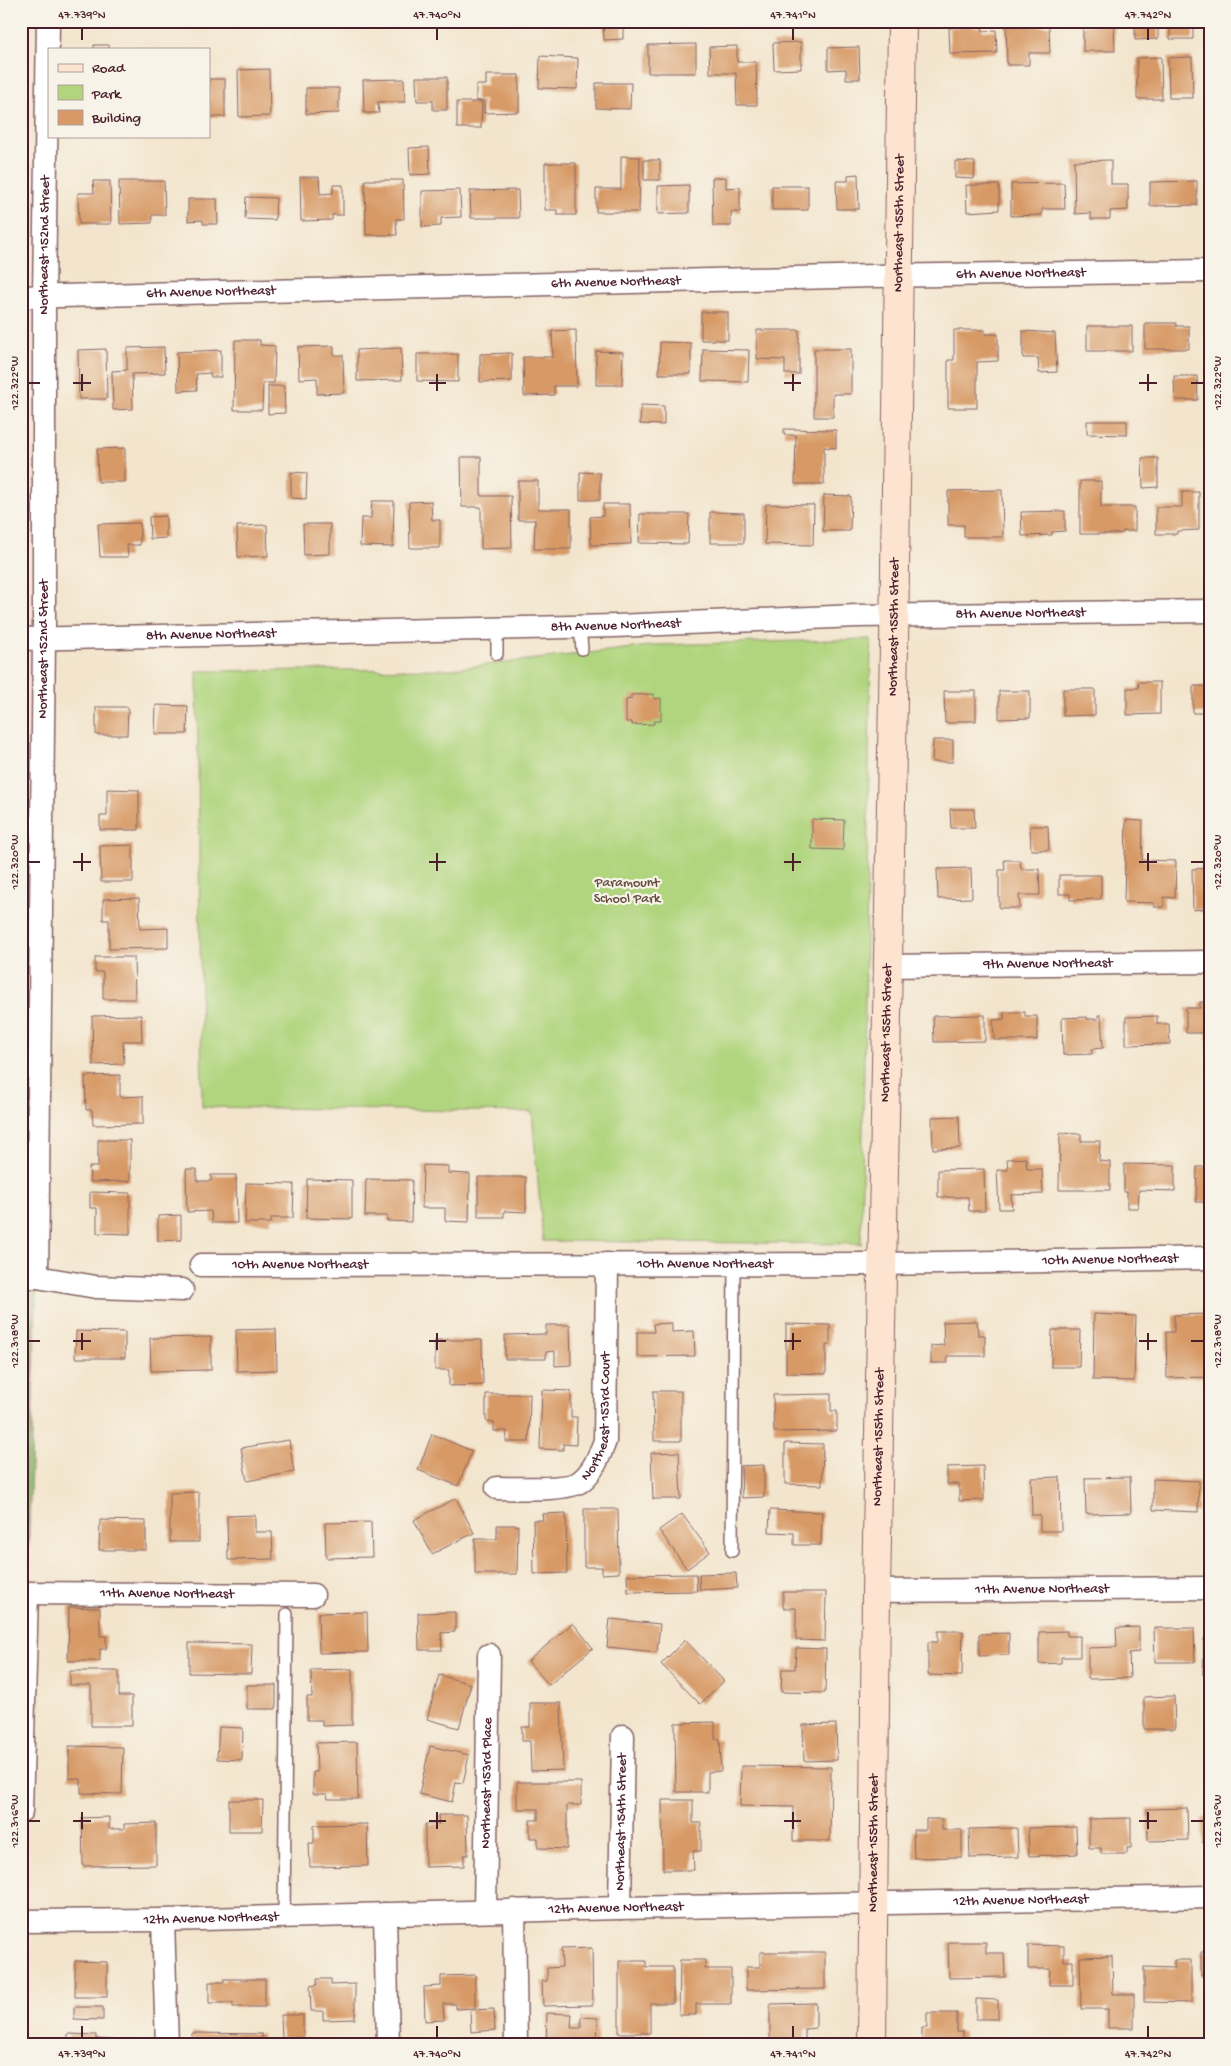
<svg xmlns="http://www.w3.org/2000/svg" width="1231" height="2066" font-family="'Gochi Hand',sans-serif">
	<rect width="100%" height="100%" fill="#f7f3e8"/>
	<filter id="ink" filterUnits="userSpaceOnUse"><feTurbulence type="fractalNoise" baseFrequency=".02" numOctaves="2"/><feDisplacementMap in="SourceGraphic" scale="10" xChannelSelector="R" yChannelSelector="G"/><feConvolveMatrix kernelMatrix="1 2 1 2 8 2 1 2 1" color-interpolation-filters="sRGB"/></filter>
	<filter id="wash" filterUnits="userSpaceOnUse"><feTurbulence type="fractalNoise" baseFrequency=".0096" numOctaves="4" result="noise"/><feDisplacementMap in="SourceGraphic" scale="20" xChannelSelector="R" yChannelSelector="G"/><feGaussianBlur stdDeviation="1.12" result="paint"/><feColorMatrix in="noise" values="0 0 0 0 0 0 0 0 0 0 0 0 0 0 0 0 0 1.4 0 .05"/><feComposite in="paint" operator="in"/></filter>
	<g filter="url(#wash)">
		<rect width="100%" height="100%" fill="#f3e5cd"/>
		<path fill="#b0d57e" stroke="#7d7a54" d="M871 639 861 1244 543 1241 532 1112 202 1107 197 671 450 669 658 645Z"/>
		<path fill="#8cb66d" stroke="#6b6a4c" d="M21 1277H37L27 1593H21Z"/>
		<g id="blocks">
			<path fill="#d79965" d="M603 21H623V39L604 40Z
				M1006 21H1029V26H1049L1050 53H1029V65H1007Z
				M1135 21H1158V39L1135 40Z
				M1170 21H1193V39H1170Z
				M970 23V27H982L983 31 996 30 997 53 950 54 949 28 961 27V24Z
				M1114 24 1115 51H1083V25Z
				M1207 25H1210V49H1207Z
				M801 42V69L774 70 773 43Z
				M696 44V73H648V45Z
				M94 45H109V49H94Z
				M737 46V62H756L757 105H737L736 73H710L709 47Z
				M859 47 860 79H846V69L828 70V48Z
				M540 56 578 58 577 89 539 88Z
				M1161 57 1162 99H1137V58Z
				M1192 57 1193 98H1169L1168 58Z
				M269 69 270 116 239 117 238 70Z
				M486 75H519V112L484 113V100L476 101V85H486Z
				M416 77H447V110H433V101H417Z
				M209 79H225V117H209Z
				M404 79 405 102H378L379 113H364L363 80Z
				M596 83H631L630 109 596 108Z
				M306 88H339V113L306 114Z
				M457 102H482L481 128H457Z
				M429 147 430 174 410 175 409 148Z
				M621 156 640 157 639 212H596V189H621Z
				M644 160H660V180H644Z
				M1111 160V184H1128V210L1110 211V219H1091V213L1075 214 1074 161Z
				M955 161 975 162 974 179 955 178Z
				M545 163H576V215H557V210H545Z
				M858 174 859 209H837L836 181H848V175Z
				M300 177H319L320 194 333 193V185H343V215H332V220L301 221Z
				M726 177V188L740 187V212H731V226H713L712 178Z
				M365 180H403L404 219H396L397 235H366Z
				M93 181H110L111 224H79L78 193H94Z
				M119 181H164L165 215H152V223L120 224Z
				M1197 181V205L1150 206V182Z
				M1064 183 1065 209H1042V215L1011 216V184Z
				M689 185V213L658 214V186Z
				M966 185H999V210L967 212Z
				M772 186H808V210H772Z
				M460 190 461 217 441 218V226L422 227V191Z
				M518 190 519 218H471L470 191Z
				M246 197 276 198 275 220 245 219Z
				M188 199H217L218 224H203V220L188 221Z
				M701 312H728V340H701Z
				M1145 323H1176V326H1189V349H1145Z
				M1087 326H1132V351H1087Z
				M576 330 577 386H554V395L524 396 523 357H553L552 331Z
				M757 330H799V374H785V360L757 359Z
				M954 330H985V334H998V361L977 362V408H948V360H954Z
				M1023 331 1055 333 1057 372 1039 373 1038 358H1023Z
				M235 340H260V345L275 346 274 383H263L262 410H234Z
				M660 342 691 343V374H659Z
				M334 346V355H343L344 393 317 394V378L299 379 298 347Z
				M164 347 165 373 132 374 133 409 113 410 112 371 127 370V348Z
				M401 348 402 380 357 381V350Z
				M106 349 107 399H79L78 350Z
				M703 349 749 350 748 382 702 381Z
				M814 349H851V394H833V417H814Z
				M221 350V377H211L210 373 196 374 197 390 178 391 177 352Z
				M596 351 623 352 622 385H596Z
				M512 353V381L480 382V354Z
				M417 354H458V382L417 381Z
				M1174 376H1197L1198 400H1175Z
				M268 386H284L285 413 268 414Z
				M641 405 664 406V425L640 424Z
				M1087 421H1127V435L1087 434Z
				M784 429 836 430V448L824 447V484H795L796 435H784Z
				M125 448V482H98L97 449Z
				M461 457H481V496H511L512 548 481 549V507H462Z
				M1142 458H1158V487L1143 488Z
				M291 472 307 473 306 499 291 498Z
				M580 472 600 473V500H580Z
				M518 481H538V509H571V549H534L535 520H518Z
				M1080 481H1101V507H1135V531H1123V533L1111 534H1080Z
				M1002 490 1003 537H964V525H948V491Z
				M1182 492H1199V530L1177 531V534H1156V507H1182Z
				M824 495 851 496 850 531H823Z
				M372 501H394L393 547 360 546 361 518H371Z
				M431 501 432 520H440V548H410L409 502Z
				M603 504H630L631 544 591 545 590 517 603 516Z
				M766 504 814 505 813 545 765 544Z
				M1065 511V531L1052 532V535L1022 536 1021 512Z
				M710 512 744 513V543H710Z
				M640 514H689L688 544 639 543Z
				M166 516V538L150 539 149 517Z
				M140 523V545H127L128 557H100L98 524Z
				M303 524H330V554L304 555Z
				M267 525 268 556 238 557 237 526Z
				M1138 682H1160V714L1127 715V688H1139Z
				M1193 686H1210V713H1193Z
				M1063 689H1095V715L1063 716Z
				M944 691H976V721H956V723H945Z
				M999 691H1030V718L999 719Z
				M654 694V699L661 698V721H654V724L632 725V722H626V700L631 699V695Z
				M156 705 188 706 187 734H155Z
				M96 707H128L127 735H96Z
				M933 740H953V762H932Z
				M107 789 139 790V830H100V816H107Z
				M950 809H974L975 828H951Z
				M812 819 844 820 843 850 812 849Z
				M1126 820 1143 821 1142 860 1176 861 1175 898 1164 897V907H1154V903L1124 902Z
				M1030 826H1048L1049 850H1031Z
				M133 845V882H101L100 846Z
				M1004 860H1020L1021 869H1039L1040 895H1019L1020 908H999V870H1005Z
				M971 868 972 898 938 899 937 869Z
				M1210 868V901H1205V909L1193 910 1192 869Z
				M1059 875H1101V899L1070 900V894H1059Z
				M139 898 140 929 168 928V948L109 949V920H103V899Z
				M95 957H134L135 999H103V972H95Z
				M1200 1002H1210V1050H1208L1207 1033H1186V1008H1200Z
				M1004 1012H1025V1016H1037V1040H994L993 1020 1004 1019Z
				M141 1015 142 1041H123L124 1064 93 1065 92 1016Z
				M985 1015V1041L934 1042 933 1016Z
				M1098 1015H1101L1103 1048 1092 1049V1054L1063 1055 1062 1018 1087 1017V1019H1098Z
				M1157 1016V1024H1169L1170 1044 1126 1045V1017Z
				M120 1075V1097L143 1096V1124L93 1125 92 1110H86L85 1076Z
				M959 1116 960 1148 933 1149 932 1117Z
				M1060 1133 1081 1134V1141H1100L1099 1161 1110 1162V1190H1059Z
				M98 1140H130V1181L90 1182 89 1167H98Z
				M1026 1158 1027 1169H1042L1043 1194 1011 1195 1012 1209H999L997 1170H1008L1007 1159Z
				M1124 1164 1175 1165V1191L1139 1190 1138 1208H1127V1192H1124Z
				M423 1165 448 1166V1173L470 1174 469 1222 445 1221V1208H422Z
				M1197 1167H1210V1202H1196Z
				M186 1169H197V1181H211V1175H236L237 1223H212L211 1211 187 1212Z
				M984 1169 985 1211H969L968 1197H938V1170Z
				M478 1177H526V1212L504 1211V1217H478Z
				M307 1179 352 1180V1219L306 1218Z
				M366 1179 412 1180 411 1222 387 1221V1216H365Z
				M246 1183 294 1184 293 1218H271V1223H245Z
				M90 1192 130 1193V1234L97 1233V1208H90Z
				M181 1215V1240L158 1241V1216Z
				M1094 1314 1136 1316 1134 1381 1093 1380Z
				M1208 1314 1209 1377 1167 1378 1166 1332H1174V1315Z
				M977 1321 978 1335H985V1356H947L948 1363H931V1346L944 1345 943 1322Z
				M672 1323V1332L694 1331 695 1356 637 1357V1332H654L653 1324Z
				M786 1324 830 1325V1345H826V1374L786 1373Z
				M546 1325H570L571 1365 555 1366V1351L546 1352V1359H505V1335L546 1334Z
				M276 1329 277 1370 237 1371 236 1330Z
				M1052 1330H1080L1079 1367H1051Z
				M76 1331 125 1332V1358H75Z
				M211 1337V1370L151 1371 150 1338Z
				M435 1340H482L483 1385 449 1386V1370H435Z
				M542 1390 571 1391V1417H577L576 1445 563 1444V1450L540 1449Z
				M653 1391H681V1441H654Z
				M486 1394H530L529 1442H506L507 1431H494V1422L486 1421Z
				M831 1394V1411H837V1431L774 1432 773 1395Z
				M432 1434 472 1451 458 1486 418 1470Z
				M289 1440 294 1472 247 1481 241 1448Z
				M785 1443 823 1444 822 1485 785 1484Z
				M679 1452 681 1499H653L651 1453Z
				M764 1465V1497L742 1498 741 1466Z
				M983 1466 984 1500 959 1501V1484H947V1467Z
				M1060 1477 1061 1531H1040V1515H1032L1031 1478Z
				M1130 1477 1131 1513 1086 1514 1085 1478Z
				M1153 1479 1199 1481 1198 1512 1153 1510Z
				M199 1492V1542H170V1493Z
				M456 1498 474 1533 432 1554 414 1520Z
				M584 1509H618L619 1573 602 1574V1567H584Z
				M770 1510 822 1512 821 1545H794V1533L769 1532Z
				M566 1513 567 1573 534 1574 533 1520H543L542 1514Z
				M682 1514 710 1552 687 1569 659 1530Z
				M255 1515V1532H272L273 1559 228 1560 227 1516Z
				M100 1520 146 1521V1550H99Z
				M371 1522 372 1557 326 1558 325 1523Z
				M497 1525H518L517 1574H475V1539H497Z
				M736 1573 737 1588 700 1590 699 1574Z
				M696 1574 697 1591 628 1592 627 1575Z
				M783 1592H826L825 1641 796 1640V1608H783Z
				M69 1607 100 1608V1636H106V1649H100V1661H68Z
				M367 1612 368 1652 319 1653 318 1613Z
				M455 1612V1632L441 1633 442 1650H419L418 1613Z
				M610 1619 660 1624 657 1652 607 1647Z
				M573 1623 593 1648 549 1685 528 1661Z
				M1139 1627V1652L1129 1653 1130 1678 1088 1679V1648L1117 1647 1116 1628Z
				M1154 1628H1194L1195 1662H1155Z
				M938 1631H963L962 1676 928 1675V1642H938Z
				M1067 1631V1636H1080V1657H1061V1663L1039 1664V1632Z
				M1009 1633V1655L979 1656V1634Z
				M1204 1638H1210V1675H1203Z
				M685 1640 724 1681 700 1704 661 1664Z
				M189 1643 252 1644 251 1674 189 1673Z
				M796 1648 826 1649 825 1693 781 1692 782 1669H795Z
				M352 1669V1725L322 1726V1720H307V1697H312L311 1670Z
				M70 1671H119V1696H132V1726H91V1685H70Z
				M439 1675 471 1684 459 1728 427 1719Z
				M247 1685H276V1709H247Z
				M1174 1696 1175 1729H1144V1697Z
				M530 1703H561L563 1770 531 1771 530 1741H522V1727H530Z
				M715 1722V1739H720L721 1771 708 1772V1792H676L675 1723Z
				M836 1724 837 1760 804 1761 803 1725Z
				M219 1727 243 1728 242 1760 217 1759Z
				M357 1742 358 1799H328L327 1794H313V1772H317L316 1743Z
				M69 1746 123 1747 122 1794 81 1793V1779L69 1778Z
				M430 1746 469 1755 463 1783 456 1782 452 1802 419 1794Z
				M741 1766 831 1767 830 1841H793V1807L740 1806Z
				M517 1782H581V1805H567V1849L538 1848V1838H530V1820H538V1809H517Z
				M229 1800H263L262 1831H229Z
				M662 1800H693V1823H701V1851H693L694 1870H663Z
				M1187 1808 1188 1840 1148 1841 1147 1809Z
				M438 1815H467L468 1855H464V1866L425 1867V1824H439Z
				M109 1817V1829H124V1824L156 1823V1865L83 1866 82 1818Z
				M1131 1818V1848H1127V1854H1101V1848H1089V1819Z
				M1202 1818H1210V1843H1203Z
				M926 1819H942V1830H962V1857L914 1858 913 1830H926Z
				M367 1824 368 1866 310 1867 309 1843H314V1825Z
				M1076 1827 1077 1854 1029 1856 1028 1828Z
				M1017 1828 1018 1857 970 1858 969 1829Z
				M948 1942H986V1953H1004L1005 1977 949 1978Z
				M1028 1945 1064 1946V1961H1073V1985H1049L1050 1969H1028Z
				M592 1948 593 2005 543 2006 542 1981H547V1968L562 1967 561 1949Z
				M760 1952H825V1989L746 1990V1967H760Z
				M1201 1952H1210V1976H1201Z
				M1112 1956 1113 1994H1134V2028H1108V2009H1081L1080 1957Z
				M680 1960H705V1969H731V2004H696V2015H679Z
				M1174 1960H1191V2003L1144 2002V1967L1174 1968Z
				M75 1961 107 1962V1997H75Z
				M619 1961H646V1967H673V2003H650V2033H619Z
				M475 1975V2008L456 2009V2004H443L444 2020 425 2021 424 1987 441 1986V1976Z
				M224 1979H265V2007H233V2003H209V1982H224Z
				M317 1979H331V1985L355 1984V2019L323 2020V2011H311L310 1986 317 1985Z
				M976 1999 998 2000V2019H976Z
				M816 2003V2028L805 2029V2045H770V2004Z
				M74 2007H103V2020L74 2019Z
				M494 2009 495 2030 471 2032 470 2010Z
				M547 2013 572 2014 571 2028H581V2017L598 2018 597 2045H546Z
				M927 2013H957V2032H963V2045H922V2028H927Z
				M281 2015H303V2037L282 2038Z
				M192 2033 262 2034V2045H191Z
				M68 2034 96 2035V2039L115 2040V2045H68Z"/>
		</g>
	</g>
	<g filter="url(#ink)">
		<use href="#blocks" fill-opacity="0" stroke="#856464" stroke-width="1"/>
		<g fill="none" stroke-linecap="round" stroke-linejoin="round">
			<defs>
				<path id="lane" d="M580 627 582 649
					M497 629V654
					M732 1551 734 1264
					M284 1916 287 1614"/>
				<g id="street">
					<path id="s1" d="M21 297 874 276 1210 271"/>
					<path id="s2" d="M21 639 615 626 857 616 1210 611"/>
					<path id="s3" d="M886 966 1210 962"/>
					<path id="s4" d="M201 1265 882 1264 1210 1258"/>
					<path d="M22 1277H37L96 1287 182 1290"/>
					<path id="s5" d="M37 1277 44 639V296L48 21"/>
					<path id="s6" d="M497 1488C515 1488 569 1491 581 1481 594 1471 599 1456 605 1441L607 1264"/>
					<path id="s7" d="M876 1591 1210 1588"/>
					<path id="s8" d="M21 1593 313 1595"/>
					<path d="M21 1811 27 1593"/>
					<path id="s9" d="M620 1908 623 1736"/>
					<path d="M514 1910 516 2045"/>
					<path id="s10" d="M485 1911 489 1655"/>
					<path d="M385 1914 388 2045"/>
					<path d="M163 1920 167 2045"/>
					<path id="s11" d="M21 1921 163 1920 620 1908 1210 1897"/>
				</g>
				<g id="secondary">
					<path id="s12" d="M872 2045 876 1591 894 646 902 21"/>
				</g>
			</defs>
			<use href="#lane" stroke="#856464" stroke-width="14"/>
			<use href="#street" stroke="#856464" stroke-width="25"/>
			<use href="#secondary" stroke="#856464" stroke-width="30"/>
			<use href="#lane" stroke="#fff" stroke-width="11"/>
			<use href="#street" stroke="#fff" stroke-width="22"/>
			<use href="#secondary" stroke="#fde4d0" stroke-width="28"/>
		</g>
	</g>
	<path fill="none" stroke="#4a1f2b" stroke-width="2" d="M82 28V40M437 28V40M793 28V40M1148 28V40M82 374V391M437 374V391M793 374V391M1148 374V391M28 383H40M73 383H91M429 383H446M784 383H801M1139 383H1157M1191 383H1204M82 853V871M437 853V871M793 853V871M1148 853V871M28 862H40M73 862H91M429 862H446M784 862H801M1139 862H1157M1191 862H1204M82 1333V1350M437 1333V1350M793 1333V1350M1148 1333V1350M28 1341H40M73 1341H91M429 1341H446M784 1341H801M1139 1341H1157M1191 1341H1204M82 1812V1829M437 1812V1829M793 1812V1829M1148 1812V1829M28 1821H40M73 1821H91M429 1821H446M784 1821H801M1139 1821H1157M1191 1821H1204M82 2026V2038M437 2026V2038M793 2026V2038M1148 2026V2038"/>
	<g text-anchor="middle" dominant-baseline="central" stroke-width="4.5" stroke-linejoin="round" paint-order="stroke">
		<g font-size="14" fill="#4a1f2b" stroke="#f7f3e8">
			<text stroke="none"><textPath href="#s12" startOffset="1822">Northeast 155th Street</textPath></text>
			<text stroke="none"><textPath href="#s5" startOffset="1032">Northeast 152nd Street</textPath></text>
			<text stroke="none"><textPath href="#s1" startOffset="1000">6th Avenue Northeast</textPath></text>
			<text stroke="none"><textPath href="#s1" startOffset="595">6th Avenue Northeast</textPath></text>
			<text stroke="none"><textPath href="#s1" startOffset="190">6th Avenue Northeast</textPath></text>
			<text stroke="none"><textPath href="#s2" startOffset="1000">8th Avenue Northeast</textPath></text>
			<text stroke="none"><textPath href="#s2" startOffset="595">8th Avenue Northeast</textPath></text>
			<text stroke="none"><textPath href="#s12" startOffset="1418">Northeast 155th Street</textPath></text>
			<text stroke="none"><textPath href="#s2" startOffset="190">8th Avenue Northeast</textPath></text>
			<text stroke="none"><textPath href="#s5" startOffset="628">Northeast 152nd Street</textPath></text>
			<text stroke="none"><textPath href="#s3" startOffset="162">9th Avenue Northeast</textPath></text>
			<text stroke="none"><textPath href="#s12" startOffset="1012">Northeast 155th Street</textPath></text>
			<text stroke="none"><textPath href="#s4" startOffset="909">10th Avenue Northeast</textPath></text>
			<text stroke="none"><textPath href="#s4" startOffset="99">10th Avenue Northeast</textPath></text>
			<text stroke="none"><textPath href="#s4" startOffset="504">10th Avenue Northeast</textPath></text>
			<text stroke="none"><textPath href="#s6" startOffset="155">Northeast 153rd Court</textPath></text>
			<text stroke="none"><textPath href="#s12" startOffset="608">Northeast 155th Street</textPath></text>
			<text stroke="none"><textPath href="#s7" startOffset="166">11th Avenue Northeast</textPath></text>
			<text stroke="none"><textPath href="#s8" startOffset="146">11th Avenue Northeast</textPath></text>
			<text stroke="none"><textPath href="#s10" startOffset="128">Northeast 153rd Place</textPath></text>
			<text stroke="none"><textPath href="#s9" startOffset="86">Northeast 154th Street</textPath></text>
			<text stroke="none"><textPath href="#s12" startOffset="202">Northeast 155th Street</textPath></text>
			<text stroke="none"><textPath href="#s11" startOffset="1000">12th Avenue Northeast</textPath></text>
			<text stroke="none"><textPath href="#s11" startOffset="595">12th Avenue Northeast</textPath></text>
			<text stroke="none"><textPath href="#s11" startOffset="190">12th Avenue Northeast</textPath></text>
		</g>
		<g font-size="14" fill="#644c40" stroke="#f7f3e8">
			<text x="627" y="883">Paramount<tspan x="627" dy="16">School Park</tspan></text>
		</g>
	</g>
	<rect width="1231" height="2066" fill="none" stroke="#f7f3e8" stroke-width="55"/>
	<rect x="48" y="48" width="162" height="90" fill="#f7f3e8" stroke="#b29e9c"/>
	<rect x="58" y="64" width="25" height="8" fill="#fde4d0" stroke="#b29e9c"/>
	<text x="92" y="72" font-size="15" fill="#4a1f2b">Road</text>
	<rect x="58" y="85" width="25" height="15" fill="#b0d57e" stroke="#b29e9c"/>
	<text x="92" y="98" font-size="15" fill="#4a1f2b">Park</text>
	<rect x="58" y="110" width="25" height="15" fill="#d79965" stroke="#b29e9c"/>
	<text x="92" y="122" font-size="15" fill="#4a1f2b">Building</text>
	<rect x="28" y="28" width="1176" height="2010" fill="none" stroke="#4a1f2b" stroke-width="2"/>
	<g font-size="12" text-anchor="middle" fill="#4a1f2b">
		<text x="82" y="18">47.739°N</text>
		<text x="437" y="18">47.740°N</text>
		<text x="793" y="18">47.741°N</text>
		<text x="1148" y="18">47.742°N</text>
		<text transform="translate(1217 383) rotate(-90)" y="4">122.322°W</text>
		<text transform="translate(14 383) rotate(-90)" y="4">122.322°W</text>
		<text transform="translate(1217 862) rotate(-90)" y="4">122.320°W</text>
		<text transform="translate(14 862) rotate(-90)" y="4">122.320°W</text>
		<text transform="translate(1217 1341) rotate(-90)" y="4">122.318°W</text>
		<text transform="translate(14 1341) rotate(-90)" y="4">122.318°W</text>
		<text transform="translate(14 1821) rotate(-90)" y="4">122.316°W</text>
		<text transform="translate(1217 1821) rotate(-90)" y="4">122.316°W</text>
		<text x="82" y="2057">47.739°N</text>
		<text x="437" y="2057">47.740°N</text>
		<text x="793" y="2057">47.741°N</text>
		<text x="1148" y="2057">47.742°N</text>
	</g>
</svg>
